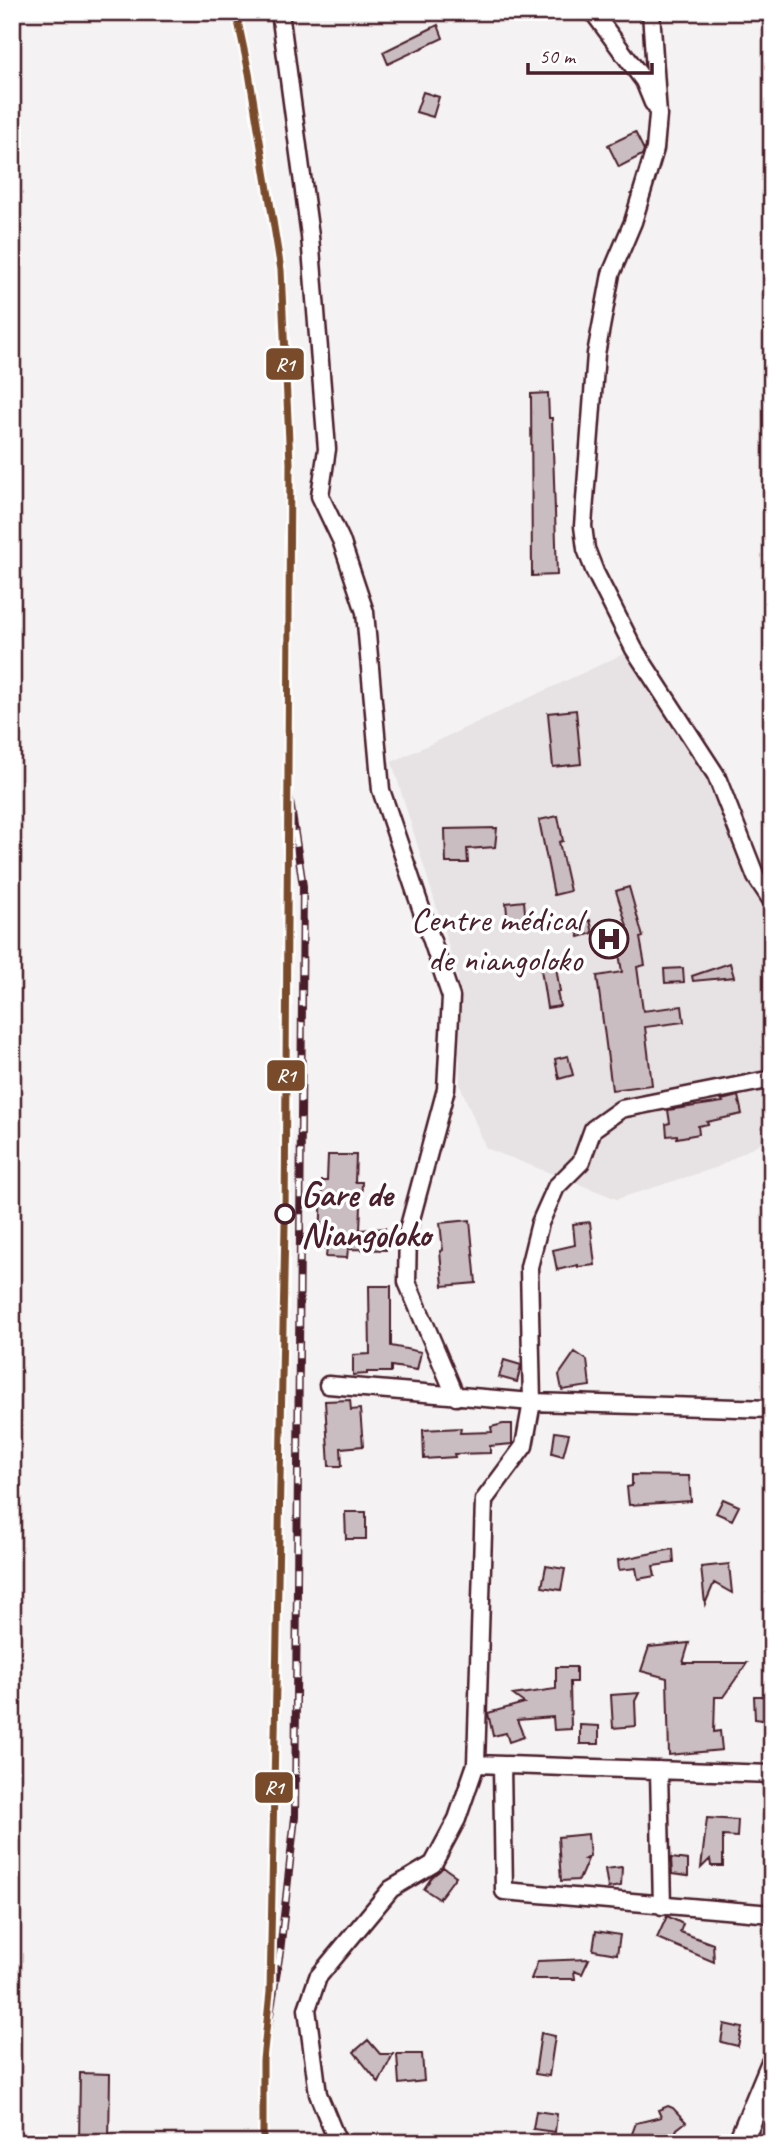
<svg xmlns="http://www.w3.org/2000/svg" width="784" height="2155" font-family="Caveat,sans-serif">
	<rect width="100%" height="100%" fill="#f4f2f2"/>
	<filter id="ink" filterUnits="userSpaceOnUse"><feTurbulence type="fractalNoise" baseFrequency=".0143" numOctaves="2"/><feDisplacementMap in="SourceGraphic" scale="14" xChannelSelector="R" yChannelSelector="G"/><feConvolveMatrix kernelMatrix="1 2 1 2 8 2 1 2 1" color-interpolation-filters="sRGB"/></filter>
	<g filter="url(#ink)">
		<path fill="#e7e2e3" d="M634 649 674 709 772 900V1136L718 1167 617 1199 486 1148 460 1085 458 977 392 762Z"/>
		<path fill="#cabdc1" stroke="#4a1f2b" stroke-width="2" d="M438 25 443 38 388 64 383 52Z
			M423 92 439 97 433 117 416 112Z
			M635 132 644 150 642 155 619 167 608 145Z
			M548 393 549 418H552L557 575 532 576 531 394Z
			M576 710 581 764 553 767 548 713Z
			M558 816 563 841 559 842 570 891 554 895 539 820Z
			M497 828 495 847 467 849 468 863H446L445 829Z
			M629 887 643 937 640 938 645 965 637 967 643 1011 682 1006 684 1022 645 1027 652 1085 612 1090 597 976 622 972 615 928 627 926 616 891Z
			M524 901 526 923 508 925 506 903Z
			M590 920 593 933 579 937 575 925Z
			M554 954 560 992H557L560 1006 547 1008 539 956Z
			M730 963 734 977 693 981 692 976Z
			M683 968 684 982 665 983 664 969Z
			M568 1056 573 1075 559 1079 555 1059Z
			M738 1096 742 1114 707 1122 708 1124 698 1126 699 1134 677 1138V1135L667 1136 666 1124 670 1123 668 1110 723 1102 722 1100Z
			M328 1155H356L355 1182H362L360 1230 385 1228 386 1250 348 1249 347 1258 326 1257 327 1248H320L322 1181H327Z
			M470 1220 476 1283 443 1286 440 1251 443 1250 440 1223Z
			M590 1222 595 1265 578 1267V1265L557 1270 553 1250 575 1245 573 1224Z
			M369 1286H391V1346L421 1352 417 1370 391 1366V1372H367V1374L353 1375V1355L370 1354Z
			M575 1352 587 1360 590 1386 562 1390 559 1375Z
			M504 1360 521 1365 517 1382 499 1377Z
			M350 1400 351 1410 360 1409 363 1446 341 1448 342 1466H329L325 1401Z
			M503 1424H512V1444L490 1446V1453L454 1454 455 1457 424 1459 423 1430 461 1428 460 1433 492 1432 491 1427Z
			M555 1432 569 1434 563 1456 552 1453Z
			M632 1475 689 1476 691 1501 629 1505 627 1487 632 1486Z
			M723 1499 739 1506 732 1520 716 1513Z
			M345 1512H366V1539H346Z
			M673 1549 674 1563 653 1566 655 1576 638 1579 636 1568 619 1570 618 1560Z
			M729 1564 732 1593 714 1583 705 1604 701 1567Z
			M546 1566 565 1569 561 1590 542 1587Z
			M689 1643 683 1663H747L723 1697H715L714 1732 720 1731 722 1750 669 1755 667 1678 641 1671 649 1647Z
			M556 1667H576V1682H570L571 1729 554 1730 553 1717 517 1720 524 1737 509 1742 506 1733 493 1736 488 1713 524 1703 513 1695 556 1689Z
			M639 1693 635 1701 636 1726 613 1728 611 1695Z
			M754 1696H772L770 1721 755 1719Z
			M580 1725 599 1726V1744H580Z
			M707 1818 738 1820 737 1837 723 1836V1866H711L710 1859 701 1868Z
			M588 1834 590 1856 585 1859H588L579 1880 561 1881 558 1837Z
			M671 1858 688 1860V1876L672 1874Z
			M443 1867 456 1876 439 1899 424 1889 432 1877Z
			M622 1867 621 1886 608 1888 605 1869Z
			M667 1916 683 1924 680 1932 713 1944 714 1962 657 1938Z
			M596 1931 620 1935 617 1954 593 1950Z
			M589 1959 582 1974 574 1971 575 1979H531L538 1961Z
			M724 2024 742 2028 738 2046 721 2042Z
			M541 2033 555 2036 549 2076 535 2074Z
			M368 2040 380 2054H393L379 2083 354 2052Z
			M397 2054H422L424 2081 399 2084Z
			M80 2073 110 2074 109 2143H79Z
			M668 2106 673 2108 686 2122 677 2129 671 2143H655L658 2136 629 2142 636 2123 661 2117 658 2110Z
			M536 2111 557 2114 555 2132 533 2129Z"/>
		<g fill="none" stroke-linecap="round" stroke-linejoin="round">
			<defs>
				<path id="minor" d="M280 12 310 236 327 449 320 496 341 540 365 612 381 790 451 997 446 1089 408 1230 407 1282 456 1397
					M593 12 644 81 653 103
					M651 12 658 115 655 149 633 222 611 274 596 354 583 526 586 549 595 572 634 649 716 775 756 877 772 901
					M328 1385 532 1402 772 1409
					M476 1764 772 1774
					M502 1765 504 1891 772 1914
					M659 1770 662 1906
					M338 2143 318 2094 307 2009 318 1977 391 1889 433 1864 457 1819 476 1764 484 1500 524 1446 532 1402 529 1267 540 1223 556 1187 581 1162 593 1129 621 1109 772 1079"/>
				<path id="secondary" d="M740 2143 772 2066"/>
			</defs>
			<use href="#minor" stroke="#4a1f2b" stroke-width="21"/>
			<use href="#secondary" stroke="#4a1f2b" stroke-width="28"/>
			<use href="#minor" stroke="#fff" stroke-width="16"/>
			<use href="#secondary" stroke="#fff" stroke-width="23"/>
			<defs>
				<path id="rail" d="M263 2060 280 1952 295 1817 303 886 289 794"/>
			</defs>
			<use href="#rail" stroke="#4a1f2b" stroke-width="8"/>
			<use href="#rail" stroke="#fff" stroke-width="5" stroke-dasharray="16" stroke-linecap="butt"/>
			<defs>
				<path id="rail-1" d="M236 12 249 73 281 270 290 463 285 1225 270 1992 263 2060V2143"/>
			</defs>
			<use href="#rail-1" stroke="#fff" stroke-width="12"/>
			<use href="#rail-1" stroke="#7a4b2a" stroke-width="7"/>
		</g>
	</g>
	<defs>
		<symbol id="hospital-ring" viewBox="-11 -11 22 22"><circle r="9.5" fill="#fff" stroke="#4a1f2b" stroke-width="1.5"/><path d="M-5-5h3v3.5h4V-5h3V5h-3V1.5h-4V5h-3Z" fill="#4a1f2b"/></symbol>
	</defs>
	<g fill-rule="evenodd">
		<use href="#hospital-ring" x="587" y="917" width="44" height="44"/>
	</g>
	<circle fill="#fff" stroke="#4a1f2b" stroke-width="3.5" cx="285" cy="1214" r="9"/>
	<g text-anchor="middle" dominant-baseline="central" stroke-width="7" stroke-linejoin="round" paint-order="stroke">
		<g font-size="35" fill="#4a1f2b" stroke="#fff" text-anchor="end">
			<text x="582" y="919">Centre médical<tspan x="582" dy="40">de niangoloko</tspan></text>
		</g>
		<g font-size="35" font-weight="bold" fill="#4a1f2b" stroke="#fff" text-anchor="start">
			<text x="301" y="1194">Gare de<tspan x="301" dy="40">Niangoloko</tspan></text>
		</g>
	</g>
	<g stroke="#fff" stroke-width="2.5">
		<rect x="265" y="347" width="40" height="34" rx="7" fill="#7a4b2a"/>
		<rect x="266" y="1059" width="40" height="33" rx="7" fill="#7a4b2a"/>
		<rect x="254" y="1771" width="40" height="33" rx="7" fill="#7a4b2a"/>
	</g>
	<g font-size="19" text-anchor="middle" font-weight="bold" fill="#fff">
		<text x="285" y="371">R1</text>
		<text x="286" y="1082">R1</text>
		<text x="274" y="1794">R1</text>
	</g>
	<rect width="784" height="2155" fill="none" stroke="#fff" stroke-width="42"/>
	<rect x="21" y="21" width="742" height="2113" fill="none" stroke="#4a1f2b" stroke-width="2.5" filter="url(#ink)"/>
	<path d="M528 63v10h124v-10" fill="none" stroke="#4a1f2b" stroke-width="3.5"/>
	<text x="539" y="63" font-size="21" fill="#4a1f2b" stroke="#ffffff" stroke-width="5" paint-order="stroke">50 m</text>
</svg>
